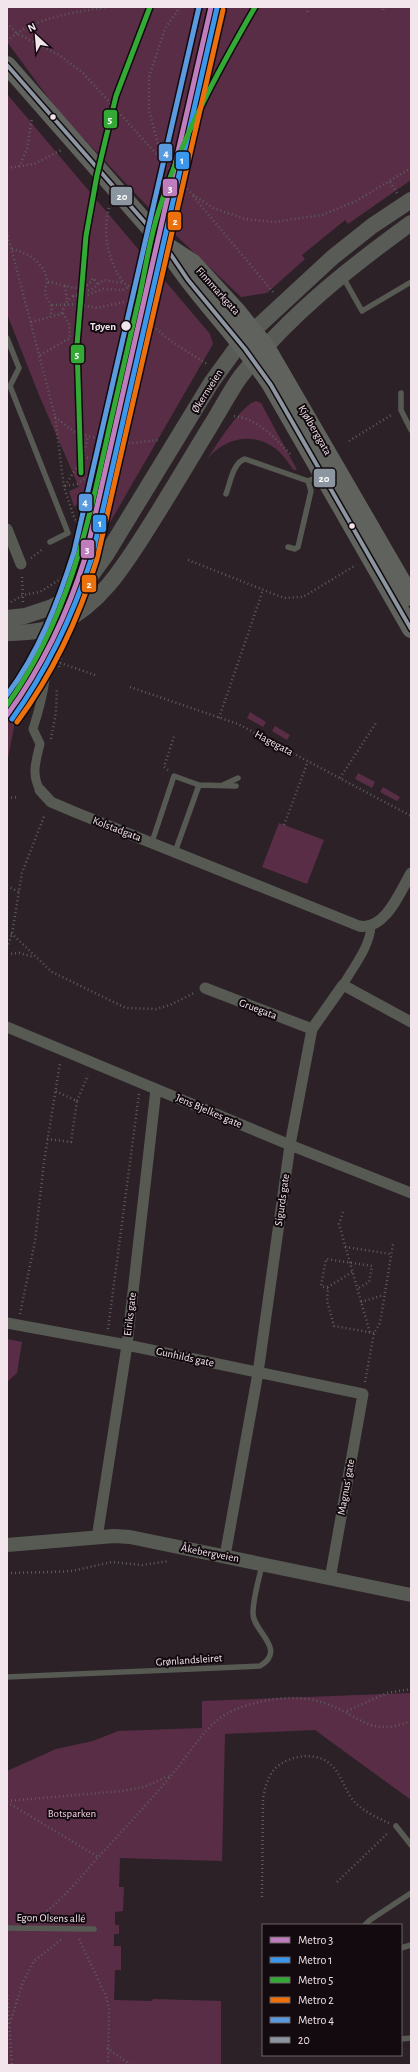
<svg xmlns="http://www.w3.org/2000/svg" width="418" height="2072" font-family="'Alegreya Sans',sans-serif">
	<rect width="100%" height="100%" fill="#2c2127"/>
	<path fill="#5a2d47" d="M7 7H411V180L348 224 345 220 302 255 305 259 267 293 241 297 165 225 58 111 7 42Z
		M7 94 210 334 213 344 101 538 83 496 79 503 74 507 69 491 79 487 39 395 7 314Z
		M256 401 261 403 297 470H294C288 463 283 454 276 449 252 431 225 438 207 459 216 446 241 405 256 401Z
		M9 688 21 691 7 763V690Z
		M250 712 266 722 263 727 247 718Z
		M275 726 290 735 287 740 272 731Z
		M358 773 375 782 372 788 355 779Z
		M383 787 400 797 397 801 380 792Z
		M279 823 324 840 307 884 262 867Z
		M7 1339 22 1342 17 1373 7 1382Z
		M411 1693V1800L315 1730 225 1734 222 1861 120 1858 119 1887H124L123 1911 115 1912V1925H119V1934H114V1946H121V1970H115L114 2000 152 2001 153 1999 221 2001V2065H7V1771L56 1749 93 1741 118 1731 202 1728V1701Z"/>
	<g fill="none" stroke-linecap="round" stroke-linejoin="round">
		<path stroke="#5f5c5c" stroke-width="2.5" stroke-dasharray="1 3" stroke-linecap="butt" d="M180 7 165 29 149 77V110L162 159 191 193 213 208 245 219 274 222 322 215 356 201 411 168
			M307 7 308 14
			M383 10V7H385
			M7 23 16 33 59 55 83 73 160 158
			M7 41C34 17 73 13 107 7
			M19 167 27 149 32 118
			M7 168 34 164 61 150
			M390 182 397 193
			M193 196 273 292
			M109 208C102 233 108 261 123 282 126 285 130 286 133 290 139 299 141 311 148 320 164 339 187 351 207 364
			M7 232 55 416 64 487 76 523
			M12 249C27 252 46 264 47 281 48 284 45 287 45 290 45 301 55 302 50 317
			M48 282C63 283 84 297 93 278L98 284
			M65 286 67 301
			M73 296 92 289 104 280 123 283
			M52 305 78 304 97 308 137 299
			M31 322 61 314 67 301 73 296 87 295 103 289 122 290 129 287
			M40 355 70 338 69 324 62 312
			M234 416C259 419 276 439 292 456
			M55 417 76 433 108 441 132 443 159 440
			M349 441 393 414
			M83 457 107 461
			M65 486 83 457 88 436
			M65 486 77 484 97 470
			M108 522 105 512 108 441
			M77 523 97 470
			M80 553 93 530
			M31 558 43 549
			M188 560 284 598 303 597 356 565
			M22 577 23 602
			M11 602 23 595 40 592 62 578 79 554 78 536
			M60 663 95 675
			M59 667 62 656
			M130 687 238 724 411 816
			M219 718 263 590
			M51 739 56 712 57 688
			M168 770 164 767 174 736
			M340 778 376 723
			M7 798 19 797
			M284 825 308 761
			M7 886 19 892
			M7 935 12 934 52 972 126 1008 156 1009 170 1005 194 993
			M7 948 12 934 22 873 45 814
			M7 954 19 953 34 957
			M77 1101 88 1075
			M47 1139 71 1142 77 1101 55 1091
			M343 1212 339 1224 370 1333
			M345 1247 391 1254
			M352 1272 328 1287 327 1301 334 1326 374 1333
			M328 1288 321 1286 326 1259 372 1266 369 1282 357 1289
			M361 1302 384 1295
			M20 1314 35 1241 44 1162 60 1063
			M108 1329 139 1094
			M365 1382 374 1333 380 1323 393 1244
			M7 1573 52 1572 72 1571 112 1562 142 1565 169 1561
			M347 1711 387 1693 411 1689
			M7 1801 122 1791 144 1787 171 1775
			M7 1802 98 1857
			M337 1882 389 1832
			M262 1897 263 1798C265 1788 267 1780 272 1772 284 1756 315 1750 330 1764 341 1773 344 1789 353 1800 362 1811 376 1817 389 1823
			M37 1918C63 1901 81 1876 101 1854 126 1827 151 1800 174 1772 191 1752 207 1722 232 1711 259 1699 295 1693 324 1703 361 1715 368 1738 411 1721
			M79 1939 106 1996 109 2009 108 2065
			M7 1991 12 2065
			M10 2023 23 1982 34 1961 63 1938
			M107 2048 131 2065"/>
		<path stroke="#565a53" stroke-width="5.5" d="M343 277 362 311 411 282
			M7 338 19 368 10 386 68 533 50 542
			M401 393V410L411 430
			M226 494C230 484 233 462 245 459L308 481 320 476
			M288 547 295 549 298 547 311 491 308 481
			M199 785 236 786
			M223 785 238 778
			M152 842 174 776 199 785 175 852
			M7 1677 260 1666C288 1649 252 1631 253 1613 253 1598 259 1579 262 1565
			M396 1826 411 1845
			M365 1925 370 1920 411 1893
			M7 1928 94 1929
			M401 1948 411 1945
			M401 2039 411 2038"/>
		<path stroke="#565a53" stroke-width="9" d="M40 790C31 774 36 761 40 744L33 729C45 691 49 670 44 630
			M343 985C353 967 370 947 371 926"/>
		<path stroke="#565a53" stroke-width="11" d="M7 529 21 564
			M40 790 51 802 77 813 359 926C385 931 400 892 411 873
			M205 988 312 1029
			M7 1027 290 1145 411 1193
			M7 1323 127 1345 363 1394 330 1579
			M97 1538 127 1345 156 1089
			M225 1556 258 1373 290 1145 312 1029 343 985 411 1022"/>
		<path stroke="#565a53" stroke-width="14" d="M7 1545 114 1536 130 1537 411 1595"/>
		<path stroke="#595c56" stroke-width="16" d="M7 618 25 616 52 607 66 600 82 588 106 555 211 383 240 343 333 257 372 226 411 200
			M7 633C24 633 45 632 60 624 100 604 122 569 145 533 168 497 189 461 211 425 221 409 230 391 241 376 289 315 349 268 411 223"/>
		<path stroke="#60635d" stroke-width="18" d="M7 65 163 243C194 294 238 335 271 385L411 629
			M167 246 193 263 236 310 266 347 411 597"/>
		<defs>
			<path id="bus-1" d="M7 65 163 243 188 280 245 349 271 385 411 629"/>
		</defs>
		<use href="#bus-1" stroke="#130a0f" stroke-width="7"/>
		<use href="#bus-1" stroke="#8c96a0" stroke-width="4"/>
		<defs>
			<path id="metro-1" d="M7 715C43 666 68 613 86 555L211 7"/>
			<path id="metro-2" d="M12 719C48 669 73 615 92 557L217 8"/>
			<path id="metro-3" d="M81 473 77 345 86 236 97 175 116 96 150 7
				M7 705C68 619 87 530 109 429 119 384 130 339 140 294 146 266 150 237 159 210 181 139 218 71 255 7"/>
			<path id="metro-4" d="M17 722C54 672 79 618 97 559L223 10"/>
			<path id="metro-5" d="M7 695C39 652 58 602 74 552L199 7"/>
		</defs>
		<use href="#metro-1" stroke="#130a0f" stroke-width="8"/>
		<use href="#metro-2" stroke="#130a0f" stroke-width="8"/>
		<use href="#metro-3" stroke="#130a0f" stroke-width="8"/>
		<use href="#metro-4" stroke="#130a0f" stroke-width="8"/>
		<use href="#metro-5" stroke="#130a0f" stroke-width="8"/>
		<use href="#metro-1" stroke="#c07dbd" stroke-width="5"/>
		<use href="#metro-2" stroke="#3a97eb" stroke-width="5"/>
		<use href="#metro-3" stroke="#32aa35" stroke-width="5"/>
		<use href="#metro-4" stroke="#ec700c" stroke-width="5"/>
		<use href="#metro-5" stroke="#5a9be0" stroke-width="5"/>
	</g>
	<g fill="#f2e5ec" stroke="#130a0f" stroke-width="1.5">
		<circle cx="53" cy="117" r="3.5"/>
		<circle cx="126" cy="326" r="5.5"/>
		<circle cx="352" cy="526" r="3.5"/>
	</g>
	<g text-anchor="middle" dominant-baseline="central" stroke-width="4" stroke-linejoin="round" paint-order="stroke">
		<g font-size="11" fill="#f2e5ec" stroke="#130a0f">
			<text transform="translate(218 291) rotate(48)">Finnmarkgata</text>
			<text transform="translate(207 391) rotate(-58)">Økernveien</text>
			<text transform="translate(315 430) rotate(60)">Kjølberggata</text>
			<text transform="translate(274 743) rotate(28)">Hagegata</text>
			<text transform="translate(117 829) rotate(21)">Kolstadgata</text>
			<text transform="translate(258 1009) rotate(21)">Gruegata</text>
			<text transform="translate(209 1111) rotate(23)">Jens Bjelkes gate</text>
			<text transform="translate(282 1200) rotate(-82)">Sigurds gate</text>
			<text transform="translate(130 1314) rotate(-83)">Eiriks gate</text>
			<text transform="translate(185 1357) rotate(12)">Gunhilds gate</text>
			<text transform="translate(346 1487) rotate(-80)">Magnus’ gate</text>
			<text transform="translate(210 1553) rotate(11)">Åkebergveien</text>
			<text transform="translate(189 1660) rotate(-4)">Grønlandsleiret</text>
			<text transform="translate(51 1918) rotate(1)">Egon Olsens allé</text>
		</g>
		<g font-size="11" font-weight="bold" fill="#f2e5ec" stroke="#130a0f" text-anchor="end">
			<text x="116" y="326">Tøyen</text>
		</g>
		<g font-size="11" fill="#f4cfe3" stroke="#130a0f">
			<text x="72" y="1813">Botsparken</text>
		</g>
	</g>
	<g stroke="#130a0f" stroke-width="1.5">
		<rect x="103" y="109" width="15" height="20" rx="4" fill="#32aa35"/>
		<rect x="158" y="143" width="15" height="19" rx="4" fill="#5a9be0"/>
		<rect x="175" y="151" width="15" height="19" rx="4" fill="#3a97eb"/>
		<rect x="162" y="178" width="16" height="19" rx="4" fill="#c07dbd"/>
		<rect x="110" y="186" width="23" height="20" rx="4" fill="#8c96a0"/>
		<rect x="167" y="211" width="15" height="20" rx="4" fill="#ec700c"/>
		<rect x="70" y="344" width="15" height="20" rx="4" fill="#32aa35"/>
		<rect x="313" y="468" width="23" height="20" rx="4" fill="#8c96a0"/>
		<rect x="78" y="493" width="15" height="19" rx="4" fill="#5a9be0"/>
		<rect x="92" y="514" width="15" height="19" rx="4" fill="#3a97eb"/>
		<rect x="80" y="539" width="15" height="20" rx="4" fill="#c07dbd"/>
		<rect x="81" y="574" width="16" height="19" rx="4" fill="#ec700c"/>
	</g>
	<g font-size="11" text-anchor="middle" font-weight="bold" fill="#fff">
		<text x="110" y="123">5</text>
		<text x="166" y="157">4</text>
		<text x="182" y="164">1</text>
		<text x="170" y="192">3</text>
		<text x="122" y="200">20</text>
		<text x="175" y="225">2</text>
		<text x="77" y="358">5</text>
		<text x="324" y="482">20</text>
		<text x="85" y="506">4</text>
		<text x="100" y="527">1</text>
		<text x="87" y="553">3</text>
		<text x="89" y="588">2</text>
	</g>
	<rect width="418" height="2072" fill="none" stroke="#f2e5ec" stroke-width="16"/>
	<rect x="262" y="1924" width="140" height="132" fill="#130a0f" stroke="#6c6267"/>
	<rect x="270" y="1937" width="20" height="6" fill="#c07dbd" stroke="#6c6267"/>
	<text x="298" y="1944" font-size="12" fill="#f2e5ec">Metro 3</text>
	<rect x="270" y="1957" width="20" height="6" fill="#3a97eb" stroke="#6c6267"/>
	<text x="298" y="1964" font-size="12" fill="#f2e5ec">Metro 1</text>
	<rect x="270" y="1977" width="20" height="6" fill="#32aa35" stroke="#6c6267"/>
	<text x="298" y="1984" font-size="12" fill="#f2e5ec">Metro 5</text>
	<rect x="270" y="1997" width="20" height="6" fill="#ec700c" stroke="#6c6267"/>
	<text x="298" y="2004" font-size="12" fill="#f2e5ec">Metro 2</text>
	<rect x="270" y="2017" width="20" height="6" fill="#5a9be0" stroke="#6c6267"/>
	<text x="298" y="2024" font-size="12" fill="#f2e5ec">Metro 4</text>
	<rect x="270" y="2037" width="20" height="6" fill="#8c96a0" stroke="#6c6267"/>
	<text x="298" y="2044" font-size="12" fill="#f2e5ec">20</text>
	<g transform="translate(36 36) rotate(334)" stroke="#130a0f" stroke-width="3" paint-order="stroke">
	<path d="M0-3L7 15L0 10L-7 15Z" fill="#f2e5ec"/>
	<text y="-6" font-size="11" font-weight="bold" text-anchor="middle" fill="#f2e5ec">N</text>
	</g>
</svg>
